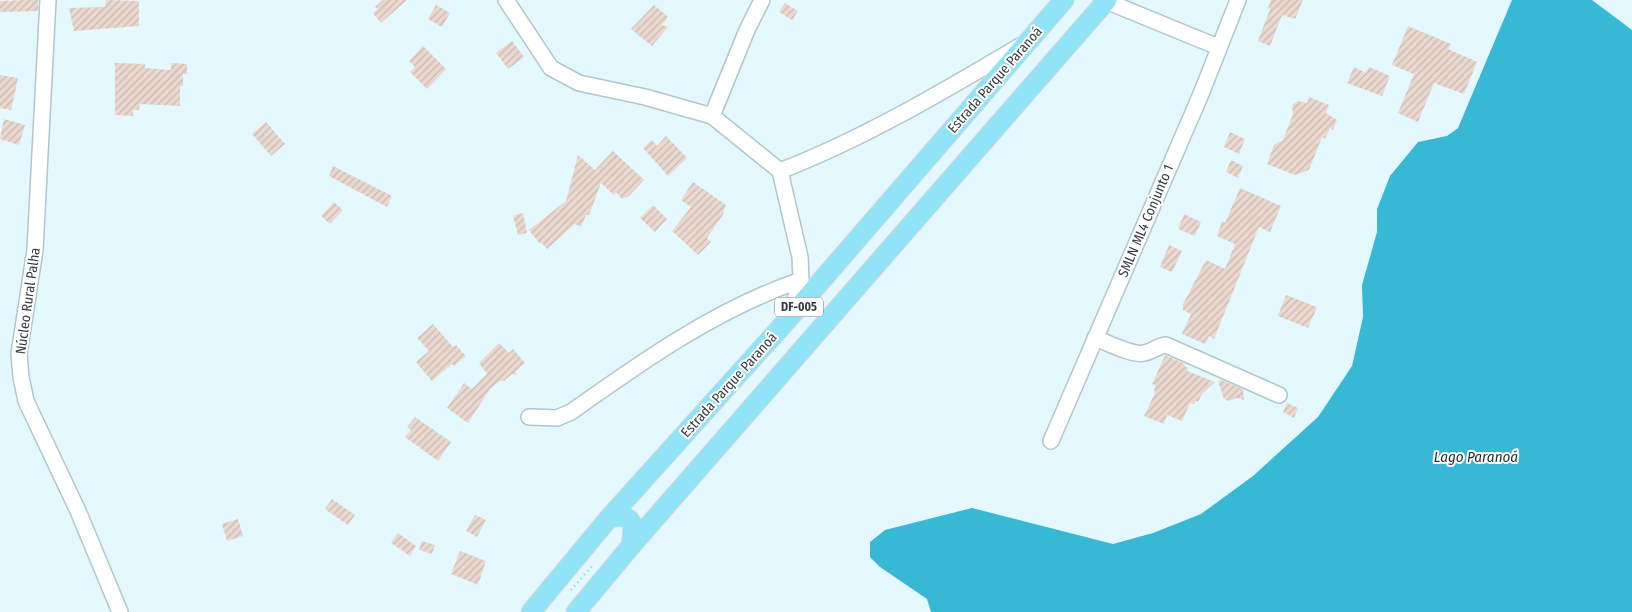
<svg xmlns="http://www.w3.org/2000/svg" width="1632" height="612" font-family="'Fira Sans Condensed',sans-serif">
	<defs>
		<pattern id="building-hatch" width="6" height="6" patternUnits="userSpaceOnUse" patternTransform="scale(1.25)"><rect width="6" height="6" fill="#ead8ce"/><path d="M-1 1l2-2M0 6l6-6M5 7l2-2" fill="none" stroke="#c9bab2"/></pattern>
	</defs>
	<rect width="100%" height="100%" fill="#e4f9ff"/>
	<path fill="#37b8d5" d="M1512 0H1592L1632 30V612H931L927 599 880 567 870 557V542L885 530 972 508 1113 544 1153 533 1201 514 1253 476 1318 417 1352 366 1363 317 1362 285 1377 232V209L1390 176 1418 142 1447 136 1458 128Z"/>
	<path fill="url(#building-hatch)" d="M25 0H38V11L0 12V1Z
		M106 0 139 1V26L74 31 69 8 105 7Z
		M383 0H407L381 23 373 13 378 9 375 7Z
		M1271 0H1303L1295 19 1282 15 1270 46 1258 41 1270 9 1268 8Z
		M785 3 798 11 792 20 779 12Z
		M436 5 450 13 442 27 428 19Z
		M654 5 668 17 662 25 668 27 652 46 631 29Z
		M1408 26 1451 44 1448 49 1477 62 1464 94 1434 83 1418 122 1398 113 1414 74 1392 65Z
		M512 41 524 57 508 69 496 53Z
		M423 46 446 69 427 89 410 72 415 67 409 61Z
		M115 63 145 64V68L171 70V63L187 64V74H183V86H180V106L140 104 139 110H133V116L115 115Z
		M1354 67 1366 73 1369 67 1390 76 1382 96 1347 83Z
		M0 75 18 78 11 110 0 108Z
		M1309 97 1329 105 1326 113 1337 120 1333 130 1330 128 1325 139 1322 137 1309 170 1295 175 1267 164 1274 145 1283 140 1293 114 1292 105 1298 101 1307 103Z
		M4 119 25 125 19 145 0 139Z
		M266 122 285 144 271 156 252 134Z
		M1230 132 1245 139 1239 154 1224 147Z
		M666 136 687 158 668 176 643 148 652 140 657 146Z
		M613 151 644 180 629 196 622 199 616 192 614 195 601 183 589 215H586L581 227 575 224 547 249 542 243 540 244 529 230 566 201 578 155 595 170Z
		M1231 160 1243 166 1238 178 1226 172Z
		M333 166 392 196 387 207 329 176Z
		M693 182 726 205 723 212 724 213 707 238 711 242 698 255 672 231 691 207 681 200Z
		M1240 188 1281 206 1270 232 1259 227 1214 339 1209 336 1205 344 1182 334 1191 314 1183 310V304L1206 260 1225 269 1235 244 1217 236 1222 221 1225 223Z
		M334 202 343 210 330 224 321 216Z
		M653 205 667 219 655 232 640 218Z
		M523 213 527 233 518 235 513 216Z
		M1184 214 1201 222 1195 236 1178 229Z
		M1169 245 1182 251 1172 272 1160 267Z
		M1286 295 1317 307 1308 328 1278 316Z
		M433 324 453 347 456 345 466 356 454 366 452 364 432 381 416 362 429 351 417 338Z
		M499 343 509 353 513 349 525 363 516 371V375L512 374 504 381H499L490 389 468 423 447 408 464 383 472 389 487 374 479 363Z
		M1165 355 1185 364 1184 366 1188 368 1187 371 1215 382 1202 394 1198 402 1195 401 1194 404 1190 403 1182 421 1167 415 1164 424 1144 416 1154 395 1155 385 1152 384Z
		M1221 380 1243 389 1244 400 1237 398 1229 401 1224 399 1218 381Z
		M1287 403 1298 408 1294 418 1283 412Z
		M415 417 451 442 438 461 405 437 411 430 407 427Z
		M332 499 355 515 348 525 325 509Z
		M475 515 486 520 477 537 466 531Z
		M238 519 243 536 227 541 222 524Z
		M398 533 416 546 410 556 391 543Z
		M422 541 435 545 432 554 419 550Z
		M460 551 486 561 478 585 451 574Z"/>
	<g fill="none" stroke-linecap="round" stroke-linejoin="round">
		<defs>
			<path id="minor" d="M48 0 35 250 19 354 21 377 26 401 78 511 120 612
				M506 0 551 68 579 83 645 97 712 116 780 171 800 257 801 280 790 316
				M1106 1 1218 47
				M712 116 747 30 762 0
				M780 171C865 138 942 92 1020 46
				M1095 338C1106 342 1133 356 1144 353 1152 352 1157 346 1166 345L1279 395
				M529 417 557 418 571 412C643 361 716 309 801 280
				M1051 441 1201 94 1238 0"/>
			<path id="major" d="M609 518C636 513 634 525 631 546
				M531 612 609 518 790 317 1064 0
				M576 612 631 546 1107 0"/>
		</defs>
		<use href="#minor" stroke="#b2c6cc" stroke-width="18"/>
		<use href="#major" stroke="#d7d8d9" stroke-width="21"/>
		<path stroke="#afc0c5" stroke-width="2.5" stroke-dasharray="1 4" stroke-linecap="butt" d="M571 590 592 566"/>
		<use href="#minor" stroke="#fff" stroke-width="15"/>
		<use href="#major" stroke="#91e3f7" stroke-width="19"/>
	</g>
	<g text-anchor="middle" dominant-baseline="central" stroke-width="4" stroke-linejoin="round" paint-order="stroke">
		<rect fill="#fff" stroke="#727779" stroke-width="1" x="775" y="297.5" width="48" height="19" rx="4"/>
		<g font-size="12" font-weight="bold" fill="#353d40">
			<text x="799" y="307">DF-005</text>
		</g>
		<g font-size="14" fill="#353d40" stroke="#fff">
			<text transform="translate(995 80) rotate(-49)">Estrada Parque Paranoá</text>
			<text transform="translate(1146 221) rotate(-67)">SMLN ML4 Conjunto 1</text>
			<text transform="translate(28 301) rotate(-82)">Núcleo Rural Palha</text>
			<text transform="translate(729 385) rotate(-48)">Estrada Parque Paranoá</text>
		</g>
		<g font-size="15" font-style="italic" fill="#1b3036" stroke="#fff">
			<text x="1476" y="457">Lago Paranoá</text>
		</g>
	</g>
</svg>
